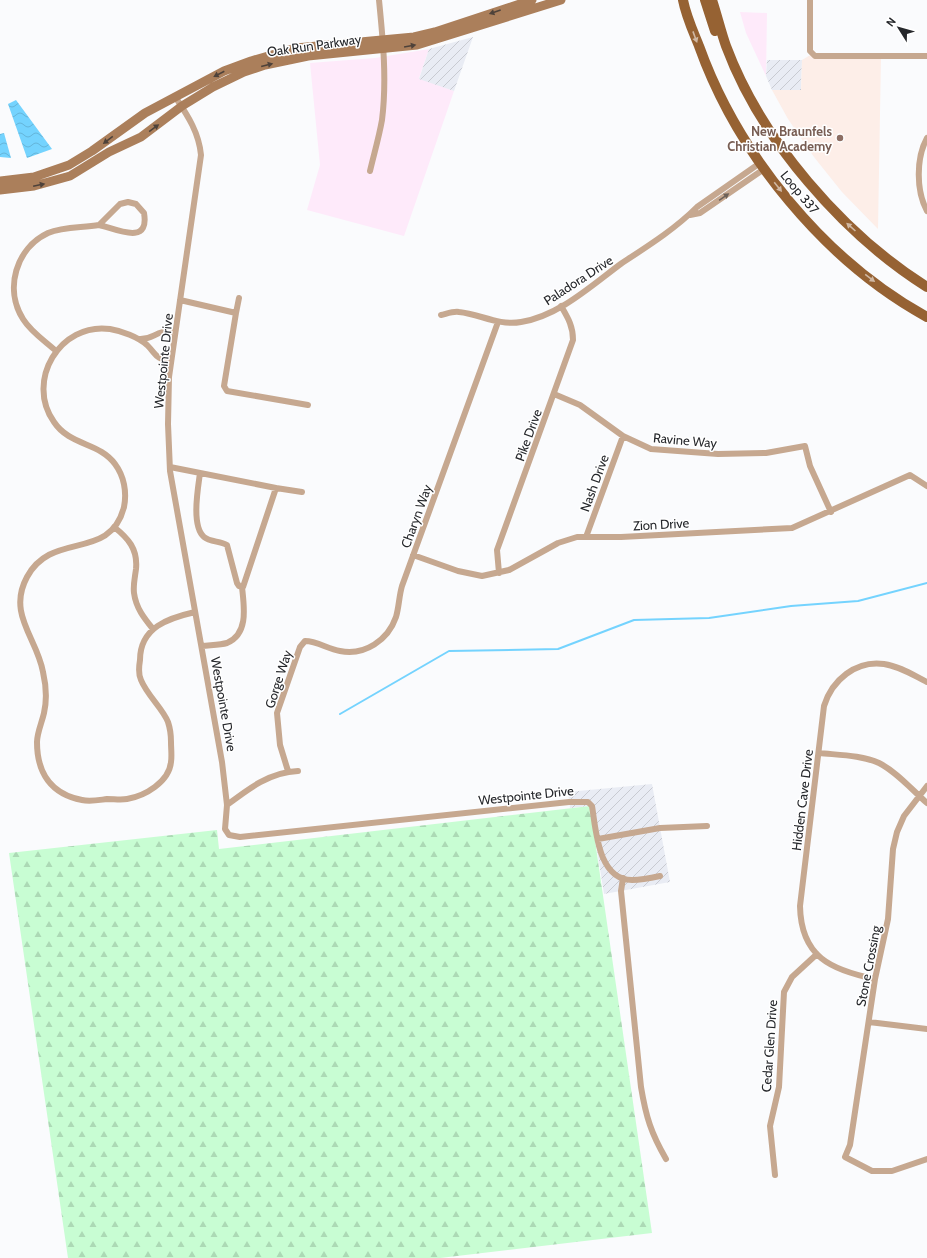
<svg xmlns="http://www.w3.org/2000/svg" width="927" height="1258" font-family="Cabin,sans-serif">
	<defs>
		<pattern id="industrial-furrows" width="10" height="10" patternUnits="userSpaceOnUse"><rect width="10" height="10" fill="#e9ecf4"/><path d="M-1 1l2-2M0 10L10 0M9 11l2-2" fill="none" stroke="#c8cad1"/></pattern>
		<pattern id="forest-firs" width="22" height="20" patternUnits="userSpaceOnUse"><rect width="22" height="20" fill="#c8fdd3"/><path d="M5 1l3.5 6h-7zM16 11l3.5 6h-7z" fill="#acd9b5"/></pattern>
		<pattern id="water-waves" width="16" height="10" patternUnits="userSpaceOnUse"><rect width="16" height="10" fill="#74d3fe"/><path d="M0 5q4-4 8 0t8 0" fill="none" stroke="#64b5da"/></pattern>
	</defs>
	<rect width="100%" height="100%" fill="#fafbfd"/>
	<path fill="#feeafa" d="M740 12 767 13 766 76 746 33Z
		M429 49 419 78 454 91 404 236 307 210 320 165 310 63 375 58Z"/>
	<path fill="url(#industrial-furrows)" d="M473 37 454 91 419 79 429 49Z
		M767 60H802L801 91 772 90 766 76Z
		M652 784 670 882 604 894 590 806 570 808 568 792Z"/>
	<path fill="#fdeee8" d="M812 54 881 56 878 229 842 192 814 157 788 119 772 90H801L802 60Z"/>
	<path fill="url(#forest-firs)" d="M590 806 652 1233 440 1258H68L9 853 217 830 219 849Z"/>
	<path fill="url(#water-waves)" d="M16 100 52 149 27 158 8 104Z
		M4 133 11 158 0 157V134Z"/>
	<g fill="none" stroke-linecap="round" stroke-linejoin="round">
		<path stroke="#74d3fe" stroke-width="2" d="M340 714 449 651 558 649 634 620 709 618 791 606 858 601 927 583"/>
		<path stroke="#c6a890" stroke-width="6" d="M810 0V51L815 56H927
			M176 98C188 116 199 133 201 155L169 377 168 424 170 471 222 762 227 805 225 829 229 835 240 837 569 802H588L592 806C596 830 598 880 632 880 641 880 651 878 660 876
			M927 138C916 158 916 191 927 211
			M370 171C374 154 379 137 382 120 387 80 383 40 379 0
			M128 202 136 204 144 213C150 247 114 228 99 225L120 204Z
			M690 215 700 213 764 169
			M180 300 236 313 239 298
			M236 313 224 386 227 391 308 405
			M441 315C446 314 453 311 459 312 480 314 498 326 521 322 559 316 592 285 622 263 648 246 675 229 697 207L760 163
			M139 339C155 340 155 329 175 332
			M56 351C45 341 31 332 23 319 4 289 16 248 48 233 64 226 82 228 99 225
			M171 361C154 358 158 356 147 345 138 337 122 331 110 329 60 322 25 381 54 422 70 446 99 442 115 464 124 476 127 492 124 507 110 562 52 530 27 577 7 614 37 638 43 672 46 685 47 700 44 713 42 722 37 733 37 742 37 773 51 794 82 800 90 802 99 800 107 799 114 799 121 800 127 799 145 796 169 782 171 762 172 756 171 749 171 742 171 736 170 728 168 722 163 709 147 695 141 680 138 674 139 666 140 660 140 627 169 618 195 612
			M554 394 580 405 623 436 651 449 718 454 766 453 805 446 810 466 831 512
			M170 467 276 488 243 587 239 586 237 583 227 545C220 541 210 542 204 537 191 526 198 488 200 473
			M276 488 302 492
			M114 527C128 538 138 549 136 569 135 577 133 585 134 593 136 608 144 618 153 629
			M586 537 623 436
			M413 555 458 571 482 576 509 570 558 543 577 537H621L792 528 910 475 927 486
			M499 573 497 550 573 340C573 326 568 318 561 306
			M202 646C210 645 220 645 227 643 249 634 244 606 242 587
			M819 753C838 755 862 755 879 763 897 772 912 790 927 803
			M288 771 280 745 277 713 300 647 305 641C317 641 328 649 340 651 365 656 388 640 396 617 399 607 399 596 402 586L498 322
			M927 786 904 816 897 832 893 849 888 919 875 979 850 1145 845 1157 872 1171H892L927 1159
			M227 805C248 789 270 772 298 771
			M598 839 660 828 707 826
			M623 878 621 891 641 1087C646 1117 651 1133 666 1159
			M875 979C831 970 801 957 800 906L824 706C832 680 856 660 884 664 899 666 913 675 927 682
			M869 1022 927 1029
			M775 1175 770 1126 779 1087 784 992 792 977 817 954"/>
		<path stroke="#ab7f5b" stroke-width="9" d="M0 181 34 177 69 165 92 151 145 113 224 71 251 61 296 48 414 37 435 32 532 0
			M0 190 34 186 70 176 109 152 141 137 182 106 213 87 244 72 265 65 308 56 417 45 561 0"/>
		<path stroke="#966233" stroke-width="10" d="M683 0C686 16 693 31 699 46 738 155 825 261 927 317
			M705 0 715 31
			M712 0C717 15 721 32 726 46 761 140 843 234 927 287"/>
	</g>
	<defs><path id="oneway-solid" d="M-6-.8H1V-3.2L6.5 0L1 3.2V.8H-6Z"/></defs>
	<g fill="#4e423a">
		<use href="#oneway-solid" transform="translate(495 12) rotate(161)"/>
		<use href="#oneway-solid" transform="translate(410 46) rotate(-10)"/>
		<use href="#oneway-solid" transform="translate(267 65) rotate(-14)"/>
		<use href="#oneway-solid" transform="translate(219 74) rotate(153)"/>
		<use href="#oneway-solid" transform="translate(154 128) rotate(-36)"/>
		<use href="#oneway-solid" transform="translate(108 140) rotate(143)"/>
		<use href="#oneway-solid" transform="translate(39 185) rotate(-12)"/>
	</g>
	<g fill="#d0b8a3">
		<use href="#oneway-solid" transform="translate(695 37) rotate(70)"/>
		<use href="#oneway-solid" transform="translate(778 187) rotate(51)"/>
		<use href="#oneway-solid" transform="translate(851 227) rotate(-138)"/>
		<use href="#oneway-solid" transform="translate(870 278) rotate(37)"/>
	</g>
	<use fill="#6e6259" href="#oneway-solid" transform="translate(724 197) rotate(-35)"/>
	<circle fill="#8d6e63" stroke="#fff" stroke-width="1.5" cx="840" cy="138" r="4"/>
	<g text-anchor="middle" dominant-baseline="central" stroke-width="3" stroke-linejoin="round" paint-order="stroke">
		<g font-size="13" fill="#26282c" stroke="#fff">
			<text transform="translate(314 45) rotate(-8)">Oak Run Parkway</text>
			<text transform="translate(800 192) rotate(50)">Loop 337</text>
			<text transform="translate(578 280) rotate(-33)">Paladora Drive</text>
			<text transform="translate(163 361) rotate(-84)">Westpointe Drive</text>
			<text transform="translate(528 435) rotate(-70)">Pike Drive</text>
			<text transform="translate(685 440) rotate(5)">Ravine Way</text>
			<text transform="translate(594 483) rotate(-70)">Nash Drive</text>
			<text transform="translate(416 516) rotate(-70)">Charyn Way</text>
			<text transform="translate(661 524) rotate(-3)">Zion Drive</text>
			<text transform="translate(278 679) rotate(-72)">Gorge Way</text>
			<text transform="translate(224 704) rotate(80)">Westpointe Drive</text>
			<text transform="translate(526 795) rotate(-6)">Westpointe Drive</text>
			<text transform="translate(802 800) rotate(-83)">Hidden Cave Drive</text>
			<text transform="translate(868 966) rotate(-79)">Stone Crossing</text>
			<text transform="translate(769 1046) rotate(-86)">Cedar Glen Drive</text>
		</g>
		<g font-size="13" font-weight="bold" fill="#785e54" stroke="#fff" text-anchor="end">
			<text x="832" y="131">New Braunfels<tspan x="832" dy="15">Christian Academy</tspan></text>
		</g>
	</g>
	<g transform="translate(899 28) rotate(307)" stroke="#ffffff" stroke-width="3" paint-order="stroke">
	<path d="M0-3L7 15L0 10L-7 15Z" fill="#26282c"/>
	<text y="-6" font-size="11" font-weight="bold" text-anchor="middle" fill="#26282c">N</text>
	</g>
</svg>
